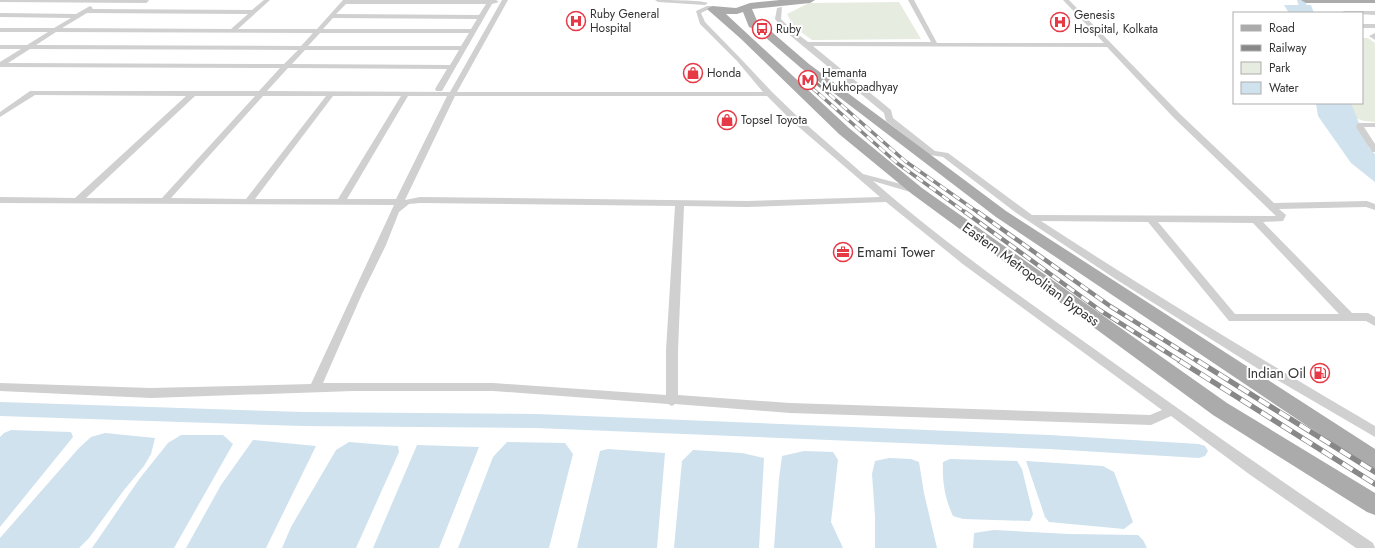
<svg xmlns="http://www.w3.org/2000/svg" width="1375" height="548" font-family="Jost,sans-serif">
	<rect width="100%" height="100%" fill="#fff"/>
	<path fill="#e6ecdf" d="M899 2 921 39 812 40 795 28 787 14 809 3Z
		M1362 38H1368L1375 43V122L1364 121 1334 111 1332 103H1362Z"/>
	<path fill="#cfe2ee" d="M1284 5H1311L1314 13H1289Z
		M1316 103H1351L1369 148 1375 154V182L1351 163 1318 116Z
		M11 430 71 432 73 437 0 527V437L4 433Z
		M105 433 155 438 151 454 144 466 124 490 89 538 79 548H0V538L79 448 91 437Z
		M181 435H223L233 444 174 548H92L140 478 168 443Z
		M253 440 316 446 266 548H186L221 485Z
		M349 442 398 446 399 452 356 548H282L291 527 336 450Z
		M507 442 565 443 573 454 549 548H458L493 457Z
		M417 445 479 447 439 548H373Z
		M608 449 665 453 657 548H577L600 451Z
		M693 450 742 453 764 458 759 548H674L682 461Z
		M804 451 833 452 838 460 831 522 843 548H774L779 479 782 456Z
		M889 458 911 459 919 462 924 493 937 548H875V516L872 474 875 461Z
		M950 459 1017 461 1022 469 1033 514 1030 521 963 519 953 516C945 499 942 481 943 462Z
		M1026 461 1103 466 1114 472 1133 522 1124 529 1049 522 1045 517Z
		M994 530 1069 534 1138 535 1143 540 1147 548H973L974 533Z"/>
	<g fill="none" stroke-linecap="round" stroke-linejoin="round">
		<path fill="#cfe2ee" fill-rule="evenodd" d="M1297 0H1305L1309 13H1301Z
			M0 402 303 412 536 414 1049 435 1199 444 1205 446 1208 451 1205 456 1199 458 1049 449 536 428 303 426 0 416Z"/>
		<path fill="#d0d0d0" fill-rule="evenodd" d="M0 0H148L149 1 146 3 0 2Z
			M264 0H270L238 29H317L343 0H496L499 2 492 4 442 91H436L435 89 447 69 288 68 267 91 450 92 502 0H508L457 92H763L737 61 700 24 696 11 707 6H711V8L701 13 705 22 741 59 772 92 799 118 863 174 920 189 921 191 917 194 873 181C946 244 1022 298 1100 353 1191 418 1281 481 1373 543L1375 548H1356L1249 474 1171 416 1151 425 790 413 675 404 672 406 668 404 493 391H353L151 398 0 391V383L151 388 311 384 394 205 0 203V197L75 198 186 96 35 95 0 117V112L30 91H259L280 68 0 67V62L21 49H0V45H27L48 32H0V28H54L71 18 0 17V13L76 14 90 6 93 8 92 9 252 10ZM346 4H486L479 15 336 14ZM87 13 248 14 231 29 62 28ZM333 18 477 19 471 29H323ZM56 32 313 33 301 46 36 45ZM320 33H469L461 46H308ZM30 49 298 50 284 64 8 63ZM305 50H459L450 65 292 64ZM195 96H255L162 198H86ZM263 96H326L246 199 171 198ZM333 96H401L338 199H255ZM408 96H447L396 199H347ZM455 96H767L793 122 880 197 747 201 420 197 405 200ZM886 202 964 265 1162 410 1150 415 790 403 678 395V350L684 206 747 207ZM420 203 675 206 666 350V395L493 383H323L362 294 386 245 399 212 409 204Z
			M655 0C666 0 700 0 708 3L705 5 658 2Z
			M908 0H914L937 43H1104L1063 0H1069L1180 114 1274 203 1367 201 1375 204V210L1366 207 1279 209 1286 215 1283 221 1263 222 1352 313H1368L1375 317V326L1366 321H1229L1148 222 1041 221C1150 292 1262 360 1375 426V437L1260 370 1117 280 1015 212 943 157 930 155 886 121 884 113 786 32 775 19 777 8 782 7 781 19 791 29 808 42H931ZM813 46 1107 47 1174 118 1276 216 1032 215 948 153 935 151 893 118 891 110ZM1158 222 1253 223 1339 314H1235Z
			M1344 11H1375V15L1341 13Z
			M1362 24H1375V28H1362Z
			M1375 33V40L1369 36Z
			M1358 123H1375V127H1364L1375 144V152H1372L1356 127Z"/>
		<path fill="#ababab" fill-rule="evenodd" d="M780 0H815L810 3 752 9 758 23 766 27 809 64 1006 211 1375 449V469L1367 466 996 217 801 68 758 31 749 27 743 12 737 14H726L849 128 922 188 1227 403 1375 493V515L1367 512 1213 415 912 194 839 134 740 38 707 9 712 6 736 8 750 3Z
			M1301 0H1375V3H1306Z"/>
		<defs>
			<path id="rail-far3" d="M812 79 830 95
				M804 81 820 95"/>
			<path id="rail-far2" d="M819 94 897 163 966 213
				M829 94 905 161 979 213"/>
			<path id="rail-far1" d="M965 212 1101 311 1182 362
				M978 212 1110 306 1199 362"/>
			<path id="rail" d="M1180 361 1375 484
				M1198 361 1375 472"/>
		</defs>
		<use href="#rail-far3" stroke="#888" stroke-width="3"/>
		<use href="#rail-far2" stroke="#888" stroke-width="3.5"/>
		<use href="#rail-far1" stroke="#888" stroke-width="4.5"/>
		<use href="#rail" stroke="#888" stroke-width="5.5"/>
		<use href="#rail-far3" stroke="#fff" stroke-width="2" stroke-dasharray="6" stroke-linecap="butt"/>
		<use href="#rail-far2" stroke="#fff" stroke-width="2.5" stroke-dasharray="8" stroke-linecap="butt"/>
		<use href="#rail-far1" stroke="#fff" stroke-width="3" stroke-dasharray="9" stroke-linecap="butt"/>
		<use href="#rail" stroke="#fff" stroke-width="4" stroke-dasharray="12" stroke-linecap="butt"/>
	</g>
	<defs>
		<symbol id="hospital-ring" viewBox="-11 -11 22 22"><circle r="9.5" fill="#fff" stroke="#e63946" stroke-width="1.5"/><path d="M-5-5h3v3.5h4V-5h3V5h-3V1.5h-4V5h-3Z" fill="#e63946"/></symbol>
		<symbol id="bus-ring" viewBox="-11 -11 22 22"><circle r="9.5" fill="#fff" stroke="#e63946" stroke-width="1.5"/><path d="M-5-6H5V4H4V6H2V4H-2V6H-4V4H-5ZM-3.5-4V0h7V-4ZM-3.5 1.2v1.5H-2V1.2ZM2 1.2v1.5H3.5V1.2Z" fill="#e63946"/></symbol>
		<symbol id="shop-ring" viewBox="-11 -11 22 22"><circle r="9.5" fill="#fff" stroke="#e63946" stroke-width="1.5"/><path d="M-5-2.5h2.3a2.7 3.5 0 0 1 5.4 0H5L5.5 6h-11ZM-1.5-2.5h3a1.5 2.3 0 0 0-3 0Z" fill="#e63946"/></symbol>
		<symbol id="metro-ring" viewBox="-11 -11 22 22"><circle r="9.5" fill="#fff" stroke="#e63946" stroke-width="1.5"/><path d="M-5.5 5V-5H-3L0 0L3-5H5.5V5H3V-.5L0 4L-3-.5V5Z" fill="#e63946"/></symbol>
		<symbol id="office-ring" viewBox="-11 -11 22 22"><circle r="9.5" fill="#fff" stroke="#e63946" stroke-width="1.5"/><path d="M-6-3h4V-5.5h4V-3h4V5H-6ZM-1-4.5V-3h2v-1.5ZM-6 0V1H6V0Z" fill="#e63946"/></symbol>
		<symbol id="fuel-ring" viewBox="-11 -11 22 22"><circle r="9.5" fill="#fff" stroke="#e63946" stroke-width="1.5"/><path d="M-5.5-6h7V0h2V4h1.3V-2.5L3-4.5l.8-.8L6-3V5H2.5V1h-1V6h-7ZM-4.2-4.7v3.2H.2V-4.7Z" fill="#e63946"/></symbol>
	</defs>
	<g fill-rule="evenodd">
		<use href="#hospital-ring" x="565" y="10" width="22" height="22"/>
		<use href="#hospital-ring" x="1049" y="11" width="22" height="22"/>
		<use href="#bus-ring" x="751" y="18" width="22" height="22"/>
		<use href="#shop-ring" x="682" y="62" width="22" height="22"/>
		<use href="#metro-ring" x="797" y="69" width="22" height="22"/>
		<use href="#shop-ring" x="716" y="109" width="22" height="22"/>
		<use href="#office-ring" x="832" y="241" width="22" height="22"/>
		<use href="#fuel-ring" x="1309" y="362" width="22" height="22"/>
	</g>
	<g text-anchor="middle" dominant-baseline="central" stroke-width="4" stroke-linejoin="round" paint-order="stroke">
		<g font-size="12" fill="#333" stroke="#fff" text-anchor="start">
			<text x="590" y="14">Ruby General<tspan x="590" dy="14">Hospital</tspan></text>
			<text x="1074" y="15">Genesis<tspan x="1074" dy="14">Hospital, Kolkata</tspan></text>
			<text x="776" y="29">Ruby</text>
			<text x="707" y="73">Honda</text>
			<text x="822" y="73">Hemanta<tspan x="822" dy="14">Mukhopadhyay</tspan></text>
			<text x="741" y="120">Topsel Toyota</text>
		</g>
		<g font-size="14" fill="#333" stroke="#fff" text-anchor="start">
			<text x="857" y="252">Emami Tower</text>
			<text x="1306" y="373" text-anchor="end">Indian Oil</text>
		</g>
		<g font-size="14" fill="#333" stroke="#fff">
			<text transform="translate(1031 274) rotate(36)">Eastern Metropolitan Bypass</text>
		</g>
	</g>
	<rect x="1233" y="12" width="130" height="92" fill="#ffffff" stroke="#adadad"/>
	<rect x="1241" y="25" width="20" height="6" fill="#ababab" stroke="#adadad"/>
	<text x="1269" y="32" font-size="12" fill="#333333">Road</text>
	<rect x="1241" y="45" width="20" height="6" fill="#888888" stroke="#adadad"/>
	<text x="1269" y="52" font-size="12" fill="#333333">Railway</text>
	<rect x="1241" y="62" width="20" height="12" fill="#e6ecdf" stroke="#adadad"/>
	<text x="1269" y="72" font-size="12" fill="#333333">Park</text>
	<rect x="1241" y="82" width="20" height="12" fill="#cfe2ee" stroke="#adadad"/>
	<text x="1269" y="92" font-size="12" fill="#333333">Water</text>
</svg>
